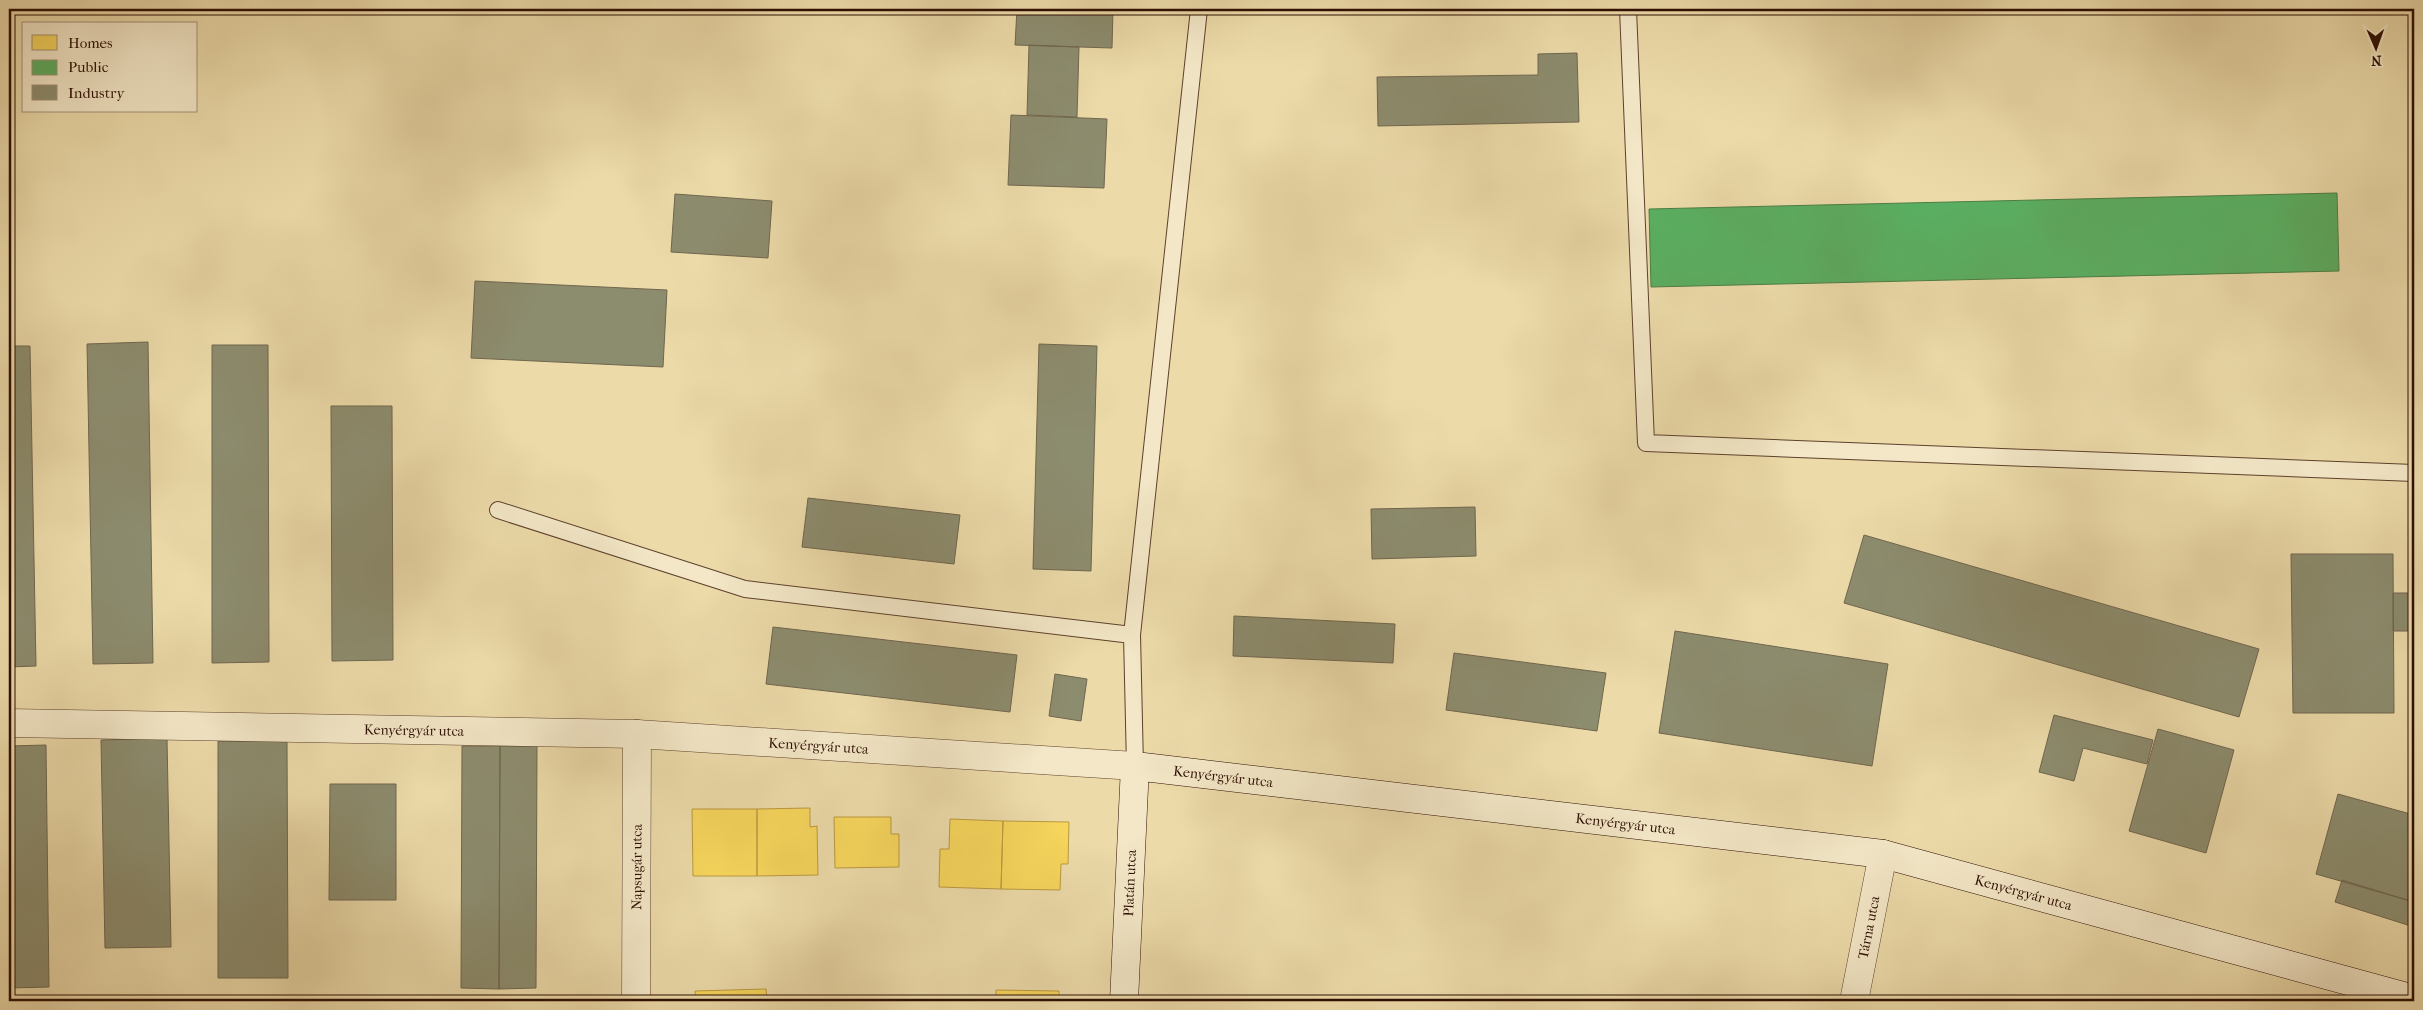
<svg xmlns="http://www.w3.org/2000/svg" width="2423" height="1010" font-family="'IM FELL French Canon',serif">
	<rect width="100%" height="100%" fill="#ecdaa9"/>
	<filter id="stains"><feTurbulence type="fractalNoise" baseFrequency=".004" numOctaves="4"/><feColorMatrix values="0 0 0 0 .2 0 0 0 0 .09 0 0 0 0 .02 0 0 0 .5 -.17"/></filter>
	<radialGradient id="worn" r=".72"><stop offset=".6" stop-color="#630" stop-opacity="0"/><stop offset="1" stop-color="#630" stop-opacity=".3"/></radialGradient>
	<path fill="#f6d55c" stroke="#ba9941" d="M810 808V827L817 826 818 875 757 876V809Z
		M692 809H757V876H693Z
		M834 817H891V834H899V867L835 868Z
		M950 819 1003 821 1001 889 939 887 940 849H949Z
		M1003 821 1069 822 1068 864H1061L1060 890 1001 889Z
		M766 989 767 1001H696L695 991Z
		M996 990 1059 991V1001H996Z"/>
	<path fill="#5aae61" stroke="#4c7e45" d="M2337 193 2339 271 1651 287 1649 209Z"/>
	<path fill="#8c8c6e" stroke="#70664e" d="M1017 9H1113L1112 48 1015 45Z
		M1029 45 1079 47 1077 117 1027 115Z
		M1577 53 1579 122 1378 126 1377 77 1538 75V54Z
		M1011 115 1107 119 1104 188 1008 185Z
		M675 194 772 201 768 258 671 252Z
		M475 281 667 290 663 367 471 358Z
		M148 342 153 663 93 664 87 344Z
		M1039 344 1097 346 1091 571 1033 569Z
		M212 345H268L269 662 212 663Z
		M9 346H30L36 666 9 667Z
		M331 406H392L393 660 332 661Z
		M808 498 960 515 954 564 802 547Z
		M1475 507 1476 556 1372 559 1371 509Z
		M1864 535 2259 649 2239 717 1844 603Z
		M2291 554H2393L2394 713H2293Z
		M2393 593H2414V631H2393Z
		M1234 616 1395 624 1393 663 1233 656Z
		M773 627 1017 655 1010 712 766 684Z
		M1675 631 1888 664 1872 766 1659 733Z
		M1454 653 1606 673 1597 731 1446 710Z
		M1055 674 1087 679 1081 721 1049 716Z
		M2054 715 2153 740 2147 764 2083 748 2074 781 2039 772Z
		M2158 729 2234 750 2206 853 2129 831Z
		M167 738 171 947 105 948 101 740Z
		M218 741H287L288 978H218Z
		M46 745 49 987 9 988V746Z
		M462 746H500L499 989 461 988Z
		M500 746H537L536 988 499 989Z
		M330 784H396V900H329Z
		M2338 794 2414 815V902L2316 874Z
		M2342 880 2414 902V927L2335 902Z
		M593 998V1001H560V999Z"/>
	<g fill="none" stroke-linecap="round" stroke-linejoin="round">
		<defs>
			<path id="lane" d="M1628 9 1646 443 2414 473
				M498 510 745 589 1132 635
				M1135 766 1132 635 1199 9"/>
			<g id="street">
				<path id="s1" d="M9 723 637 734 1135 766"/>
				<path id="s2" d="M636 1001 637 734"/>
				<path id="s3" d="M1854 1001 1883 854"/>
			</g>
			<g id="secondary">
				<path id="s4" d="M1124 1001 1135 766 1883 854 2414 999"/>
			</g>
		</defs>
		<use href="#lane" stroke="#5d412c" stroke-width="18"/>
		<use href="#street" stroke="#5d412c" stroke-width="29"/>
		<use href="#secondary" stroke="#2d0e03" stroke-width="29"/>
		<use href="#lane" stroke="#f3e7c7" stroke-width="16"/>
		<use href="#street" stroke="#f3e7c7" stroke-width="28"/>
		<use href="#secondary" stroke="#f3e7c7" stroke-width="28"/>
	</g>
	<g text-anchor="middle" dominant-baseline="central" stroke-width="5" stroke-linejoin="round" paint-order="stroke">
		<g font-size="14" fill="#2d0e03" stroke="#f3e7c7">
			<text stroke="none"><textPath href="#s1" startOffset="405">Kenyérgyár utca</textPath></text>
			<text stroke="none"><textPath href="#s1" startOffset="810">Kenyérgyár utca</textPath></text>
			<text stroke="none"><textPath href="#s4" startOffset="324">Kenyérgyár utca</textPath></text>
			<text stroke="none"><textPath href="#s4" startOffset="729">Kenyérgyár utca</textPath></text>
			<text stroke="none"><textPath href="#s2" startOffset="134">Napsugár utca</textPath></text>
			<text stroke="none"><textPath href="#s4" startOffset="118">Platán utca</textPath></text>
			<text stroke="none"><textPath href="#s4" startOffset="1134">Kenyérgyár utca</textPath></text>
			<text stroke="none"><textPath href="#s3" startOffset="75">Tárna utca</textPath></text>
		</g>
	</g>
	<rect width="2423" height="1010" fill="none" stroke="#ecdaa9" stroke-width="30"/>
	<rect x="10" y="10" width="2403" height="990" fill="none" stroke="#2d0e03" stroke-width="2.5"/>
	<rect x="15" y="15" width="2393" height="980" fill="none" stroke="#2d0e03"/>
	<rect x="22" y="22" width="175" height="90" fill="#f3e7c7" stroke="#a49079"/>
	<rect x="32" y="35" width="25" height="15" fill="#f6d55c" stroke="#a49079"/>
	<text x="68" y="48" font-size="15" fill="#2d0e03">Homes</text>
	<rect x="32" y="60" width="25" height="15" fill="#5aae61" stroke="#a49079"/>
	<text x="68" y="72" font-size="15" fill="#2d0e03">Public</text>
	<rect x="32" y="85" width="25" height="15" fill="#8c8c6e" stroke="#a49079"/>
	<text x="68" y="98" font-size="15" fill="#2d0e03">Industry</text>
	<g transform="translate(2376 48) rotate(178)" stroke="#f3e7c7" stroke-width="4" paint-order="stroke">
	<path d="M0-4L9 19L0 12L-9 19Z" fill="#2d0e03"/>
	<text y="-8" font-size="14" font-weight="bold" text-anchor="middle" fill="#2d0e03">N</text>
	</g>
	<rect width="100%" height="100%" filter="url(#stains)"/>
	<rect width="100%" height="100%" fill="url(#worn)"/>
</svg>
